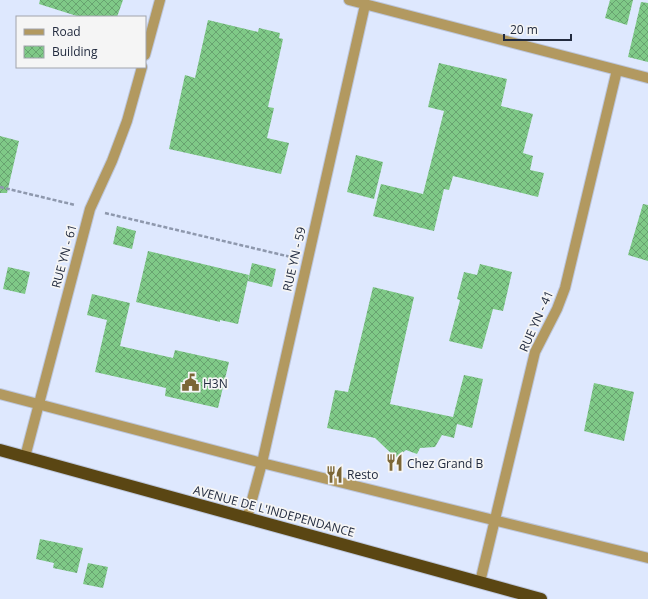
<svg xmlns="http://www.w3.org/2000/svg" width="648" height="599" font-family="'Open Sans',sans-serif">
	<defs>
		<pattern id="building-cross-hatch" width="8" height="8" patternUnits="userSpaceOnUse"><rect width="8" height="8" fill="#7fc987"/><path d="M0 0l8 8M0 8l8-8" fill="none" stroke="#68a370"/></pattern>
	</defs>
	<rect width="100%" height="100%" fill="#dee8fe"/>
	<path fill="url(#building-cross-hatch)" d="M40 0H123L117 17H80L39 4Z
		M610 0H633L627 25 605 18Z
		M641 2 648 3V62L628 57Z
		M208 20 258 32 259 28 280 33 279 38 283 39 268 107 274 108 267 138 289 143 281 174 169 149 185 75 195 78Z
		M439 63 507 79 501 106 533 114 523 153 533 156 530 170 544 173 538 197 453 176 449 190 444 189 434 231 373 216 381 184 423 194 444 111 428 107Z
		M0 136 19 141 7 193H0Z
		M356 155 383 162 374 199 347 192Z
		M643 204 648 205V261L628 255Z
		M117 226 136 231 132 249 113 244Z
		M148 251 249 275 238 324 220 320V322L136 302Z
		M252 263 276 269 272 287 248 281Z
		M480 264 512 272 503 311 493 309 482 349 449 341 460 300 457 299 464 272 477 275Z
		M8 267 30 272 25 294 3 289Z
		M373 287 414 297 390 404 453 417 464 375 483 379 472 428 457 424 454 438 442 435 435 447 420 448 417 454 406 450 396 458 375 438 327 428 335 390 348 392Z
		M92 294 130 303 120 346 173 358 175 350 229 362 218 408 165 396 166 388 95 372 107 320 87 315Z
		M594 383 634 392 624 441 584 431Z
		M40 539 83 548 77 573 53 568 54 563 36 559Z
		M88 563 108 567 103 588 83 584Z"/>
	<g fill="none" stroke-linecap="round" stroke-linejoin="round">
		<defs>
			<path id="street" d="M349 0 648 78
				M145 55 160 0
				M0 394 262 463 648 558
				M25 457 90 209 112 161 127 121 142 67
				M247 518 262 463 365 5
				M480 582 535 352 557 309 565 288 617 70"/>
			<path id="highway" d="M0 450 541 599"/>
		</defs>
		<use href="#street" stroke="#bcc6dc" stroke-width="12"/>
		<use href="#highway" stroke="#bcc6dc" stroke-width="14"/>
		<path stroke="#8e98ad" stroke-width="2.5" stroke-dasharray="4 2" stroke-linecap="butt" d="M0 187 75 205
			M105 213 291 257"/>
		<use href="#street" stroke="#b29960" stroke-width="10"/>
		<use href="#highway" stroke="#5a4613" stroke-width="12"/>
	</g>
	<defs>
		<symbol id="civic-bare" viewBox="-9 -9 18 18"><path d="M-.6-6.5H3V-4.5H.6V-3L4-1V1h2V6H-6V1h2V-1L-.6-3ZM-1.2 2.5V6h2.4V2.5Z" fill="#7b6636" stroke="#f5f5f5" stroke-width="2.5" paint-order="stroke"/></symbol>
		<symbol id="restaurant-bare" viewBox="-9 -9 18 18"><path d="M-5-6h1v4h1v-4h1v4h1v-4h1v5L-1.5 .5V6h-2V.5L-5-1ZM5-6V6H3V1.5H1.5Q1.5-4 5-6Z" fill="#7b6636" stroke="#f5f5f5" stroke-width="2.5" paint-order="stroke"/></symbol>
	</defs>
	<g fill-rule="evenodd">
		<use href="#civic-bare" x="178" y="370" width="25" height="25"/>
		<use href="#restaurant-bare" x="382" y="450" width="25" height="25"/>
		<use href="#restaurant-bare" x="322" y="462" width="25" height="25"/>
	</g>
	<g text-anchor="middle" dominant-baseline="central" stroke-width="3.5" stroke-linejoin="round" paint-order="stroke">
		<g font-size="12" fill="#222b3f" stroke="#f5f5f5">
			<text transform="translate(64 256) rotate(-75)">RUE YN - 61</text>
			<text transform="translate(294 259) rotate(-77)">RUE YN - 59</text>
			<text transform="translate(536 321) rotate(-66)">RUE YN - 41</text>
			<text transform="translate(274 511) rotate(15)">AVENUE DE L'INDEPENDANCE</text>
		</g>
		<g font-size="12" fill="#222b3f" stroke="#f5f5f5" text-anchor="start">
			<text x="203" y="383">H3N</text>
			<text x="407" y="463">Chez Grand B</text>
			<text x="347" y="474">Resto</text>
		</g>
	</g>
	<rect x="16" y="16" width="130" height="52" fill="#f5f5f5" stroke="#a1a4ac"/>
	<rect x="24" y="29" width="20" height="6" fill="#b29960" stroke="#a1a4ac"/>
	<text x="52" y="36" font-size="12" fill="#222b3f">Road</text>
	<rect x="24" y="46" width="20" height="12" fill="url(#building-cross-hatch)" stroke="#a1a4ac"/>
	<text x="52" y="56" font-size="12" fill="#222b3f">Building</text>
	<path d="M504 34v6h67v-6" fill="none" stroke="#222b3f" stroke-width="2"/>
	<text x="510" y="34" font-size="12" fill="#222b3f" stroke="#f5f5f5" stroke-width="3" paint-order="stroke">20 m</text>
</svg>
